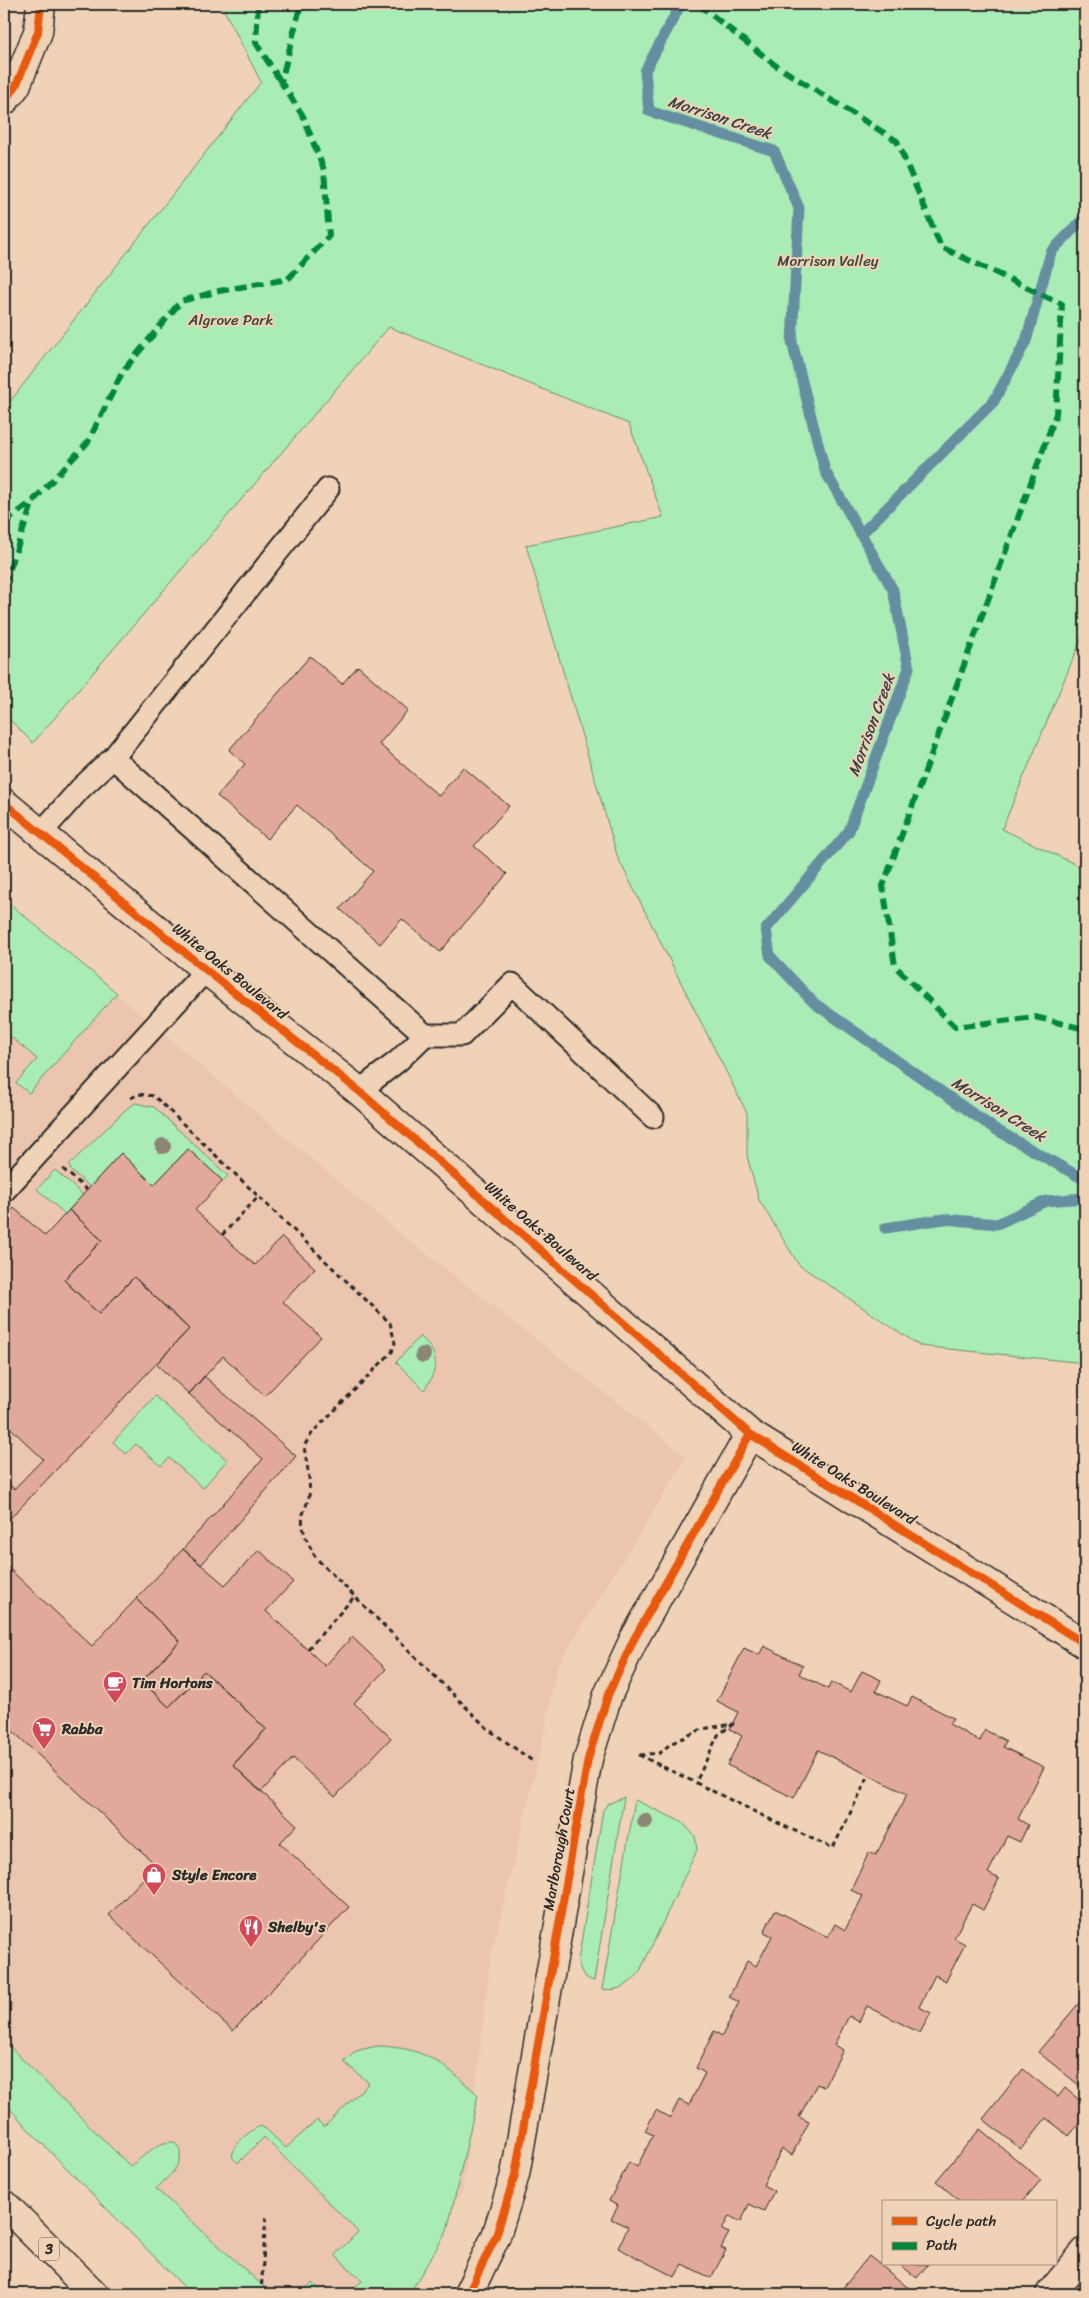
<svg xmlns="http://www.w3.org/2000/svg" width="1089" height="2298" font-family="Sriracha,sans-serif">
	<rect width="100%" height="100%" fill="#f0d2b6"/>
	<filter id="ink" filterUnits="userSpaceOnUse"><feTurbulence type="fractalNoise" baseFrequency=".02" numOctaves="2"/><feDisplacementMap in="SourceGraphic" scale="10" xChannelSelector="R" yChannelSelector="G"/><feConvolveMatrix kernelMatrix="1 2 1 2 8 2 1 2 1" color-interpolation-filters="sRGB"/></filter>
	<g filter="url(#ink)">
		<path fill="#ecc5ae" d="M4 899 397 1231 687 1457 557 1666 543 1740 491 1956 463 2191 388 2294H191L29 2130 4 2102Z"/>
		<path fill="#a9ecb6" stroke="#6a8c70" d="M221 4H1085V630L1002 829 1085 869V1363L920 1346 799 1265 759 1200 747 1156V1113L618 858 526 545 663 517 629 424 389 327 33 743 4 714V409L261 82Z
			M4 899 117 993 29 1093 16 1083 37 1059 4 1031Z
			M135 1103 154 1107 228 1176 223 1181 188 1149 154 1185 121 1153 90 1187 71 1171 69 1165 125 1110Z
			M55 1170 83 1195 65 1214 37 1189Z
			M420 1336C440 1354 439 1369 424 1390L396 1362Z
			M155 1396 227 1460 203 1488 169 1458 161 1466 136 1444 126 1454 113 1442Z
			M624 1797 594 1981C582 1978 581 1971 578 1961L603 1810 608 1804Z
			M635 1800 682 1822 695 1836 697 1850 639 1973C629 1985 618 1992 602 1989Z
			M4 2041 130 2166C145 2157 155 2141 174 2142L180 2149C182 2168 168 2176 156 2189L272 2294H191L29 2130 4 2102Z
			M376 2046C425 2047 443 2063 478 2095L447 2231 409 2294H347L362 2281 335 2255 358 2232 264 2137 238 2163 232 2157C234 2143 248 2132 260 2126L266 2129 286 2148 317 2120 324 2127 369 2083 344 2062 356 2051Z
			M313 2283 324 2294H298Z"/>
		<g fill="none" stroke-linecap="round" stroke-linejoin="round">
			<path stroke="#658fa0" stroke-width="11" d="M681 4 645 71 649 111 774 151 799 208 792 342 825 471 893 590 909 668 849 831 766 929 770 956 814 1003 995 1129 1085 1180
				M861 534 994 401 1026 341 1051 252 1085 217
				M885 1228 944 1219 997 1224 1046 1201 1085 1198"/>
		</g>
		<path fill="#e1a89b" stroke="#2b2b2b" d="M310 656 342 684 358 666 408 710 379 744 439 796 463 767 509 806 474 846 507 874 440 952 402 919 380 944 340 909 373 871 297 805 267 839 217 796 245 764 229 750Z
			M188 1149 223 1181 195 1210 222 1235 255 1265 282 1237 315 1268 283 1302 321 1337 265 1396 223 1356 189 1394 156 1364 189 1329 134 1277 99 1314 64 1280 102 1240 69 1210 121 1153 154 1185Z
			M14 1208 45 1236 69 1210 102 1240 64 1280 99 1314 134 1277 189 1329 4 1525V1479L14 1489 43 1459 4 1422V1218Z
			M204 1376 296 1456 201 1565 183 1549 263 1459 189 1394Z
			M183 1549 225 1585 259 1550 293 1582 266 1611 325 1666 352 1637 386 1669 354 1703 391 1738 335 1797 293 1758 261 1792 233 1765 266 1729 204 1671 169 1707 142 1681 180 1641 136 1599Z
			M4 1564 92 1646 136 1599 180 1641 142 1681 169 1707 204 1671 266 1729 233 1765 297 1825 280 1843 349 1907 233 2031 109 1915 156 1865 4 1723Z
			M764 1646 803 1666 799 1674 828 1689 831 1682 851 1692 862 1671 881 1680 876 1691 907 1706 912 1697 953 1718 949 1724 980 1741 985 1730 1006 1741 1003 1747 1044 1767 1018 1819 1028 1825 1020 1842 1007 1836 988 1873 999 1879 983 1910 972 1904 954 1938 965 1944 946 1981 935 1975 919 2007 931 2013 920 2033 867 2006 859 2022 849 2016 834 2045 843 2050 824 2087 817 2084 799 2117 809 2122 792 2155 782 2149 763 2185 774 2191 764 2211 749 2204 741 2222 729 2216 722 2230 729 2233 721 2248 726 2250 711 2278 682 2264 675 2277 618 2248 628 2227 611 2219 618 2206 609 2201 629 2162 637 2167 653 2135 645 2131 656 2110 670 2118 679 2100 689 2105 705 2073 696 2068 714 2031 722 2036 739 2002 729 1997 747 1961 756 1966 772 1936 764 1932 775 1910 828 1937 835 1924 845 1930 863 1896 851 1890 869 1852 876 1855 907 1794 818 1750 794 1798 727 1765 742 1736 730 1729 738 1712 717 1701 744 1648 759 1655Z
			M1084 1997 1085 1999V2090L1038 2052Z
			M1023 2069 1058 2097 1065 2088 1085 2105V2116L1069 2136 1046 2118 1021 2149 983 2119Z
			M980 2129 1041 2180 1022 2202H961L936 2181Z
			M869 2256 916 2294H838Z
			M899 2264H928L917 2278Z"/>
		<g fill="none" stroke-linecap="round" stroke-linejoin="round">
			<defs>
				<path id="service" d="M113 758 328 489
					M40 834 81 788 113 758 425 1035 398 1061 359 1091
					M425 1035H462L512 984 653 1117
					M4 1191 206 970"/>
				<path id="minor" d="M4 101 16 86 38 32 41 4
					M4 803 206 970 359 1091 750 1434 1085 1644
					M468 2294 496 2236 515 2175 588 1759 608 1695 634 1639 750 1434
					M1050 2294 1085 2252"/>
				<path id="primary" d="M4 2204 94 2294"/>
			</defs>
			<use href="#service" stroke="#2b2b2b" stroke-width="25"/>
			<use href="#minor" stroke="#2b2b2b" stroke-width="31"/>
			<use href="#primary" stroke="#2b2b2b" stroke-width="31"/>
			<path stroke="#2b2b2b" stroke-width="3" stroke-dasharray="5 4" stroke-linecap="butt" d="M131 1098 139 1094 154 1096 390 1323 395 1343 392 1352 313 1432 304 1446C306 1462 311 1479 309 1496 308 1502 305 1508 303 1514 300 1530 309 1545 316 1558L488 1729 534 1762
				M63 1169 87 1190
				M222 1235 259 1196
				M308 1649 355 1596
				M639 1755 784 1826 833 1848 869 1775
				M640 1755 660 1753 670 1744 702 1729 733 1724 718 1735 696 1782
				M261 2294 266 2214"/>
			<use href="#service" stroke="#f0d2b6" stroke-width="21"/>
			<use href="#minor" stroke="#f0d2b6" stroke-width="28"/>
			<use href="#primary" stroke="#f0d2b6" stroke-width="28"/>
			<path stroke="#00873e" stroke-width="6" stroke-dasharray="12 6" stroke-linecap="butt" d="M258 4 256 43 281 82
				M698 4 775 65 897 141 941 247 1062 304 1056 414 883 886 895 966 955 1027 1035 1017 1085 1029
				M4 523 33 501
				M4 586 33 501 88 442 123 371 181 301 219 291 288 279 329 236 324 170 303 116 281 82 301 4"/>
			<defs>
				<path id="cycleway" d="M4 101 16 86 38 32 41 4
					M4 803 206 970 359 1091 750 1434 1085 1644
					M468 2294 496 2236 515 2175 588 1759 608 1695 634 1639 750 1434"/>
			</defs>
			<use href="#cycleway" stroke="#f0d2b6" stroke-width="11"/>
			<use href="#cycleway" stroke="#e8590c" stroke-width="8"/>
		</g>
		<g fill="#8e8675">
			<circle cx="163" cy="1146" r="8"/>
			<circle cx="423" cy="1355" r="8"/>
			<circle cx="645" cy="1821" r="8"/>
		</g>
	</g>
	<defs>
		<symbol id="cafe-pin" viewBox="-11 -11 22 30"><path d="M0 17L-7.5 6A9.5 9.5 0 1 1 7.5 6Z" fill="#d1495b" stroke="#f0d2b6"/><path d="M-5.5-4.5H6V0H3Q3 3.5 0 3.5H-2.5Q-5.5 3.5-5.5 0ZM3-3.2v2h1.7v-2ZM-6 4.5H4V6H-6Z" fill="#fff"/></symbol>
		<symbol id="supermarket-pin" viewBox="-11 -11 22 30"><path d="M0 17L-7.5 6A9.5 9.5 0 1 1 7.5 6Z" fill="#d1495b" stroke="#f0d2b6"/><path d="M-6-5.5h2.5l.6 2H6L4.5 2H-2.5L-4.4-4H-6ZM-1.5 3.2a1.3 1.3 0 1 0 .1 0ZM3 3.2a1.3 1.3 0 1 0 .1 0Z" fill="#fff"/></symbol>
		<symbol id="shop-pin" viewBox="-11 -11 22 30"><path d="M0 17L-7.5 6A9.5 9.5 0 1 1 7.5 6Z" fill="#d1495b" stroke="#f0d2b6"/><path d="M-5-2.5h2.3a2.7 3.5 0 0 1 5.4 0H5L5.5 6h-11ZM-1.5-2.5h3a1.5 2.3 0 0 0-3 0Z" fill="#fff"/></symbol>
		<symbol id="restaurant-pin" viewBox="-11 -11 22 30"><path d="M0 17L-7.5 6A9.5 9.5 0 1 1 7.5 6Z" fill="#d1495b" stroke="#f0d2b6"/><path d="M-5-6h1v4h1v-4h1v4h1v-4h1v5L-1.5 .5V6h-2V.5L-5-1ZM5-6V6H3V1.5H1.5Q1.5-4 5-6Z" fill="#fff"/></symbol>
	</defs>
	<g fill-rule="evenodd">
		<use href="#cafe-pin" x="101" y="1669" width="28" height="38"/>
		<use href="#supermarket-pin" x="30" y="1715" width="28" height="38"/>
		<use href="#shop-pin" x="140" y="1861" width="28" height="38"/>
		<use href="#restaurant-pin" x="237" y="1913" width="28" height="38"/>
	</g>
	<g text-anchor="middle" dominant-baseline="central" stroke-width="4" stroke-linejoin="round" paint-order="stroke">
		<rect fill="#f0d2b6" stroke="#665d55" stroke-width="1" x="39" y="2237.5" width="20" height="23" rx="4"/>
		<g font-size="14" font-weight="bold" fill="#2b2b2b">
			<text x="49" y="2249">3</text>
		</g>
		<g font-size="15" fill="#3e4840" stroke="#f0d2b6">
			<text x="828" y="261">Morrison Valley</text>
			<text x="231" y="320">Algrove Park</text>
		</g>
		<g font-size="15" fill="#2b2b2b" stroke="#f0d2b6">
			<text transform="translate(230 971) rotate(39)">White Oaks Boulevard</text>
			<text transform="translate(541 1231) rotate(41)">White Oaks Boulevard</text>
			<text transform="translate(854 1483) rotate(32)">White Oaks Boulevard</text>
			<text transform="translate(559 1849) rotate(-80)">Marlborough Court</text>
		</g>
		<g font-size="15" font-weight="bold" fill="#2b2b2b" stroke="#f0d2b6" text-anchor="start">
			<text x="132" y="1683">Tim Hortons</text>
			<text x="62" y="1729">Rabba</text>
			<text x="172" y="1875">Style Encore</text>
			<text x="268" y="1927">Shelby's</text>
		</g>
		<g font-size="16" font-style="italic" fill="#3a4448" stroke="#f0d2b6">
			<text transform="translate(720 117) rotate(18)">Morrison Creek</text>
			<text transform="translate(871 725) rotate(-70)">Morrison Creek</text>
			<text transform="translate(999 1109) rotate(32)">Morrison Creek</text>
		</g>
	</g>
	<rect width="1089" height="2298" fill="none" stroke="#f0d2b6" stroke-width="20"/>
	<rect x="10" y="10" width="1069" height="2278" fill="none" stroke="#2b2b2b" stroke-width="2" filter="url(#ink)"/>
	<rect x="882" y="2200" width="175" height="65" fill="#f0d2b6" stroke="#a18f7e"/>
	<rect x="892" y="2217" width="25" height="8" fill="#e8590c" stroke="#a18f7e"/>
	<text x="926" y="2226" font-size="15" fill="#2b2b2b">Cycle path</text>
	<rect x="892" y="2242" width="25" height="8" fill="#00873e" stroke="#a18f7e"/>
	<text x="926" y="2250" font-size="15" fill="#2b2b2b">Path</text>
</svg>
